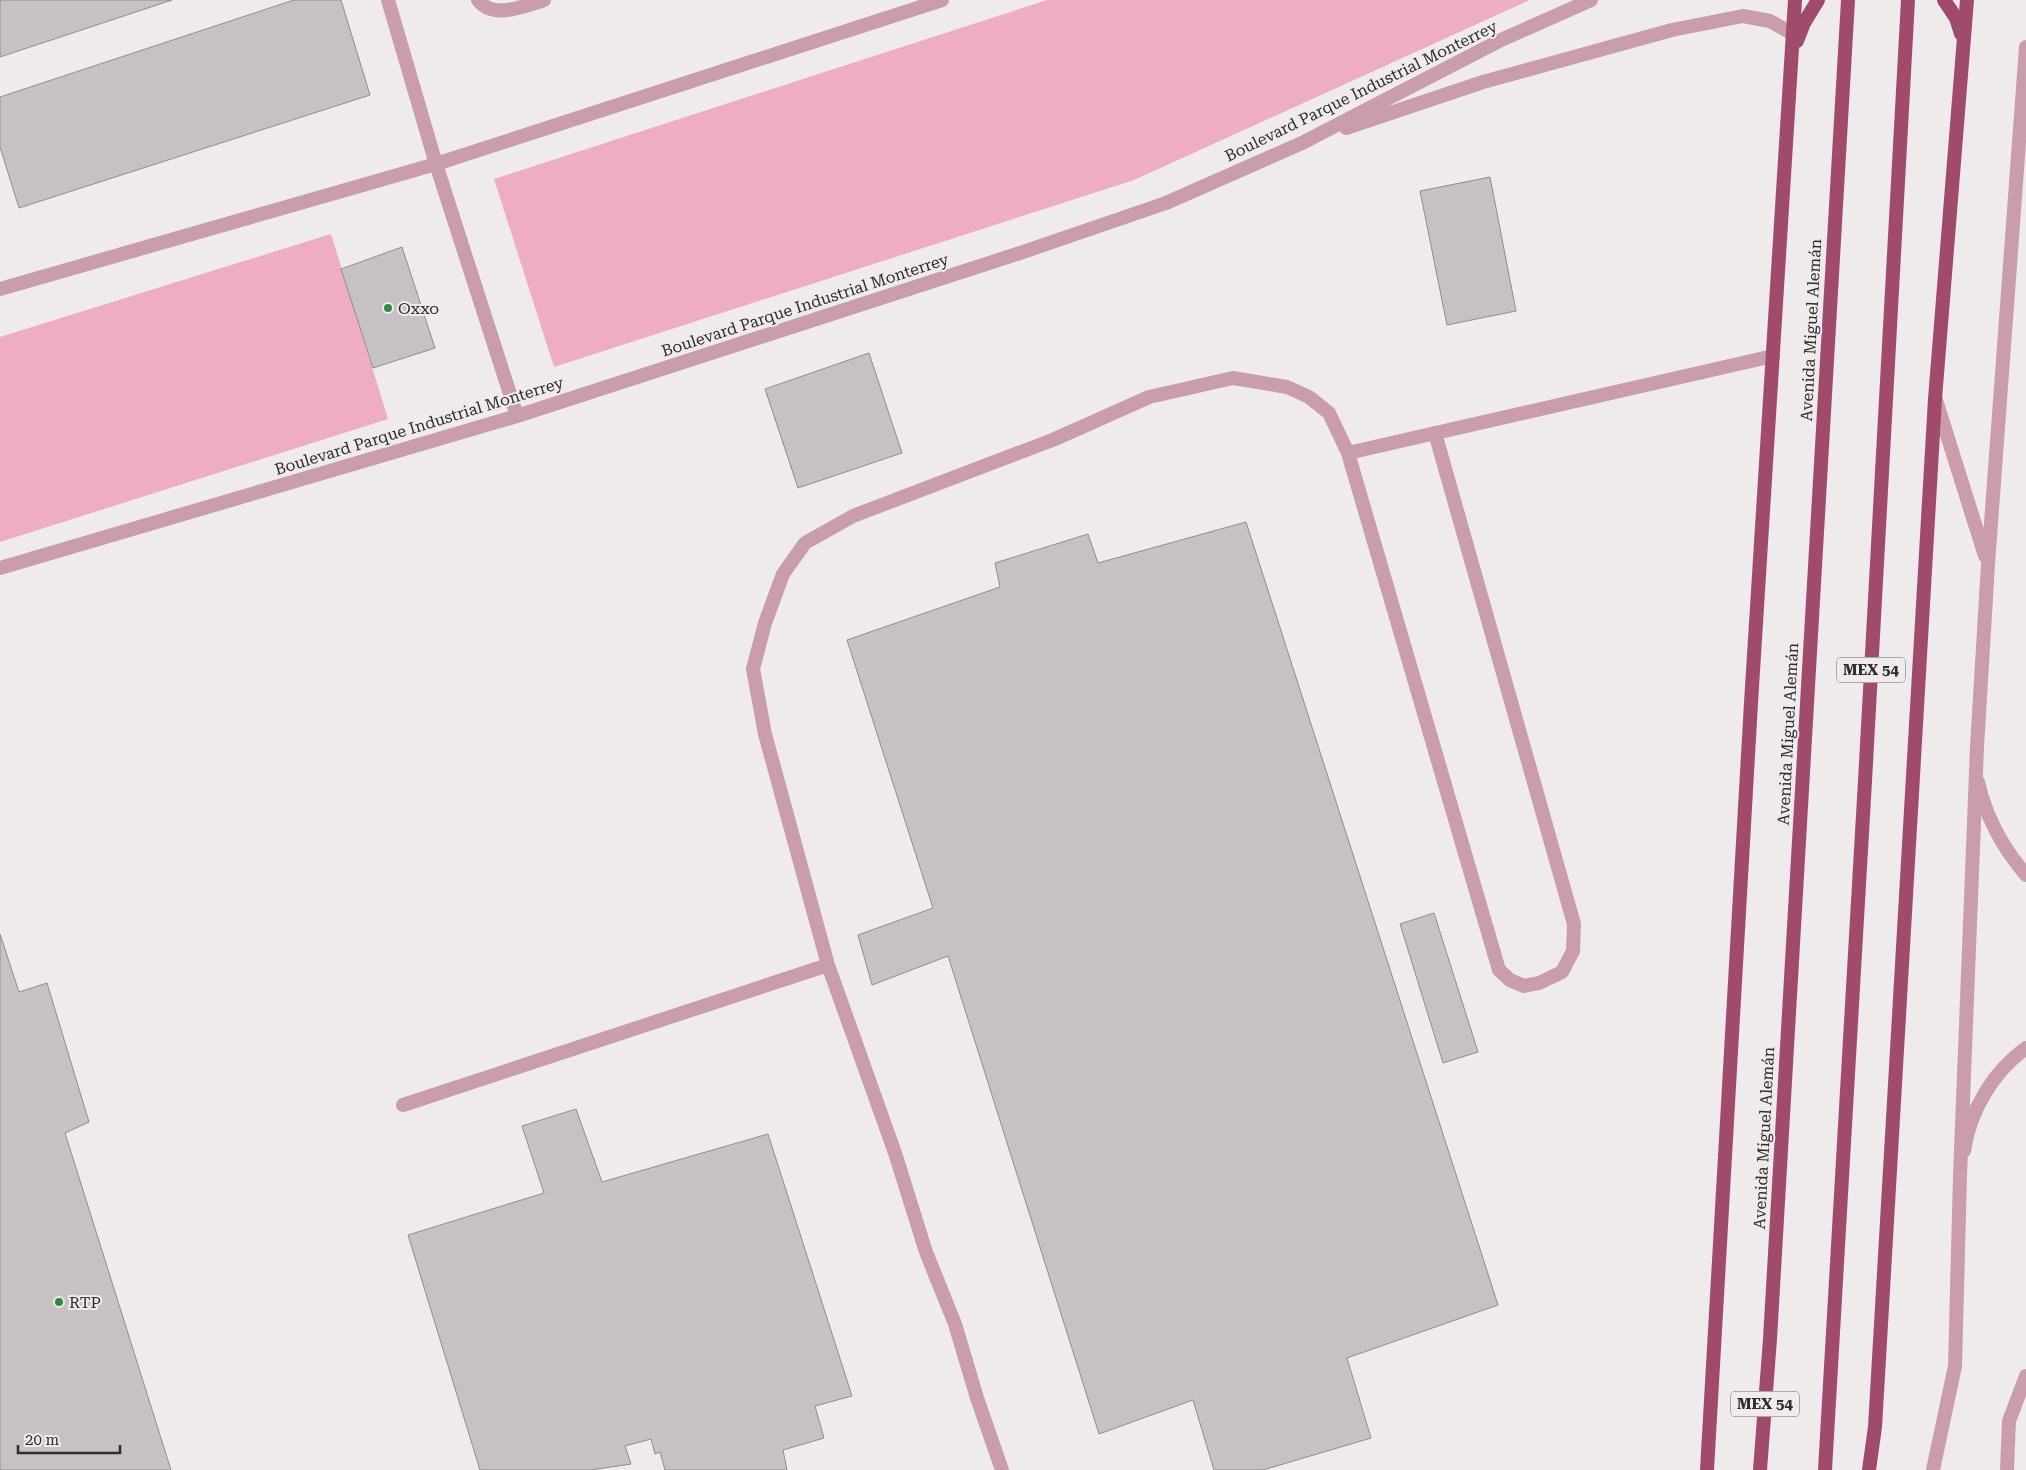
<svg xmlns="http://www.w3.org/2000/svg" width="2026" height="1470" font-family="'Roboto Serif',serif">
	<rect width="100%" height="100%" fill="#efeaec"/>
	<path fill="#efadc4" d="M1047 0H1530L1134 180 554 367 494 179Z
		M331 234 388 419 0 542V337Z"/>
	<path fill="#c6c1c2" stroke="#918c8e" d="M0 0H172L0 57Z
		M294 0H341L370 95 19 208 0 147V97Z
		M1490 177 1516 311 1447 325 1420 191Z
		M402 247 435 348 373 368 341 269Z
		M869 353 902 453 798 488 765 389Z
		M1246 522 1498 1305 1347 1358 1371 1438 1263 1470H1214L1193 1400 1099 1434 948 956 872 985 858 935 933 908 847 640 1000 587 995 563 1088 534 1098 563Z
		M1434 913 1478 1052 1443 1063 1400 924Z
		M0 934 19 992 47 983 89 1122 65 1133 171 1470H0Z
		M576 1109 602 1182 768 1134 852 1396 815 1406 824 1438 783 1450 787 1470H665L660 1452 655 1454 651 1439 625 1446 631 1464 591 1470H480L408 1235 544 1193 522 1126Z"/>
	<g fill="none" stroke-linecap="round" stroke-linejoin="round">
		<path stroke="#ca9dac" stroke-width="14" d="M478 0C493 20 525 6 544 0
			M1435 433 1574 924 1573 951 1562 972 1539 983 1524 986 1510 980 1499 970 1348 453 1773 356
			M828 965 895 1153 926 1252 955 1324 977 1398 1002 1470
			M403 1105 828 965 765 734 753 669 765 623 783 574 805 543 853 516 1055 439 1149 397 1233 378 1287 387 1309 397 1329 413 1348 453
			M2007 1470 2009 1421 2026 1376"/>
		<path stroke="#ca9dac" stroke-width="14" d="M388 0 436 164
			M1978 782C1986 817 2002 847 2026 875
			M1964 1151C1970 1110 1993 1072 2026 1048"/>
		<path stroke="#ca9dac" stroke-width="14" d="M1346 128 1483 82 1672 30 1743 16 1770 21 1793 34
			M436 164 517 416
			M0 289 436 164 942 0
			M1936 400 1985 556
			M0 568 517 416 1017 254 1166 203 1302 143 1501 40 1591 0
			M1933 1470 1955 1366 1960 1176 1977 747 1988 564 2026 47"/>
		<path stroke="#a04b6e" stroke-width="14" d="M1944 0 1956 18 1961 34
			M1797 41 1804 23 1818 0
			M1707 1470 1751 703 1795 0
			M1760 1470 1770 1339 1848 0
			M1825 1470 1865 781 1908 0
			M1869 1470 1875 1427 1935 399 1967 0"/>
	</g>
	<g fill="#2d8c3f" stroke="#efeaec" stroke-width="2">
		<circle cx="388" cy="308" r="5"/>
		<circle cx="59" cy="1302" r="5"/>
	</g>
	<g text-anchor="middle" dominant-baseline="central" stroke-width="4" stroke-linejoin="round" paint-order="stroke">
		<g fill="#efeaec" stroke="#686566" stroke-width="1">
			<rect x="1837" y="657.5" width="68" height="25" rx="4"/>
			<rect x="1731" y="1391.5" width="68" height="25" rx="4"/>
		</g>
		<g font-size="15" font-weight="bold" fill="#2e2c2d">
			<text x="1871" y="670">MEX 54</text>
			<text x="1765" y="1404">MEX 54</text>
		</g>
		<g font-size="16" fill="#2e2c2d" stroke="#efeaec">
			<text transform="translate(1361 91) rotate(-26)">Boulevard Parque Industrial Monterrey</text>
			<text transform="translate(805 305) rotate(-18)">Boulevard Parque Industrial Monterrey</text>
			<text transform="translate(1811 330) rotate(-87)">Avenida Miguel Alemán</text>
			<text transform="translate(419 426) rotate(-17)">Boulevard Parque Industrial Monterrey</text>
			<text transform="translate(1788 734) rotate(-87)">Avenida Miguel Alemán</text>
			<text transform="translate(1764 1138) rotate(-87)">Avenida Miguel Alemán</text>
		</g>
		<g font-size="16" fill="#2e2c2d" stroke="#efeaec" text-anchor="start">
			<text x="398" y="308">Oxxo</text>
			<text x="69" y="1302">RTP</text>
		</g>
	</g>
	<path d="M18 1445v8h102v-8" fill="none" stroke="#2e2c2d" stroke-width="2.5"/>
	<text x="25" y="1445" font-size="15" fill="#2e2c2d" stroke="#efeaec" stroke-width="4" paint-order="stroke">20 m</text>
</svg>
